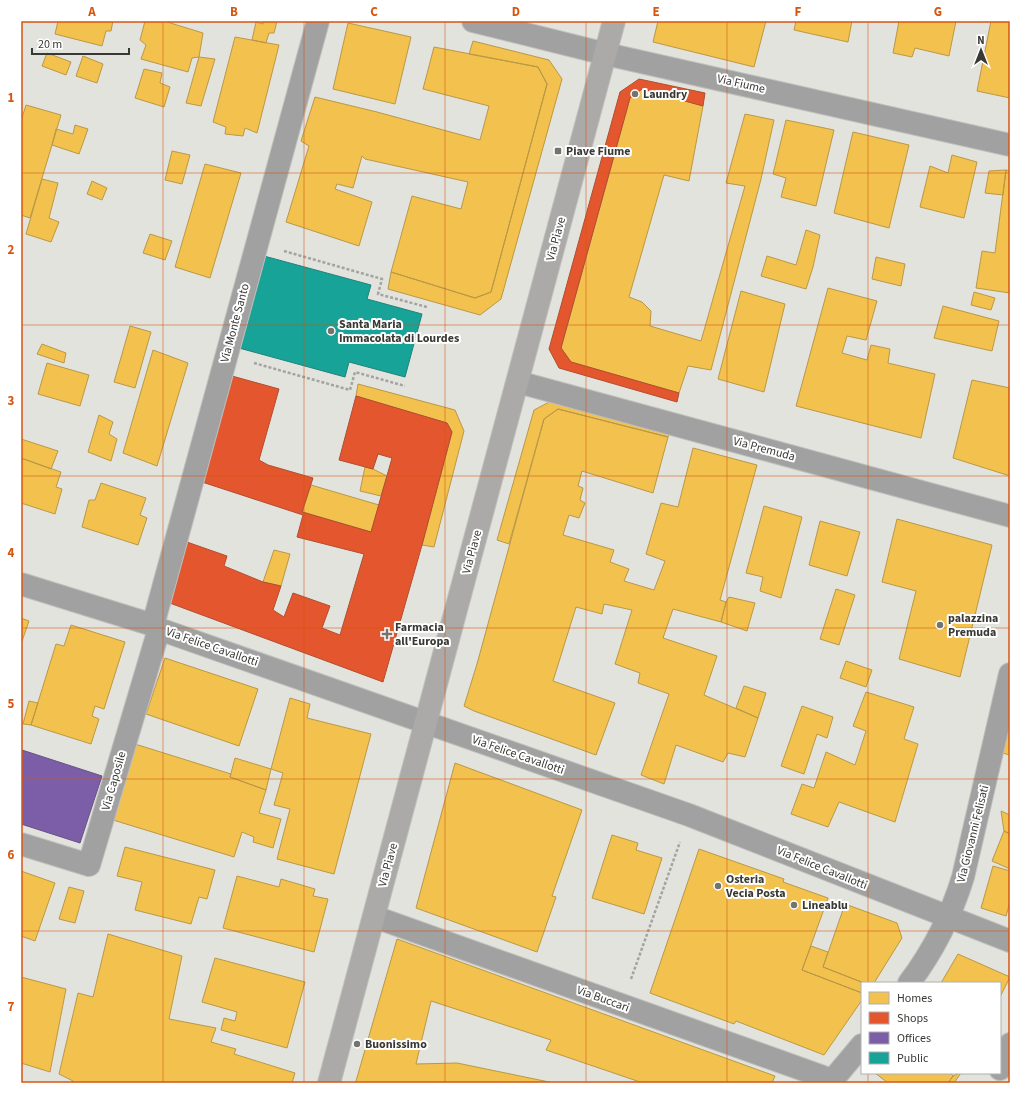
<svg xmlns="http://www.w3.org/2000/svg" width="1031" height="1104" font-family="'Source Sans 3',sans-serif">
	<rect width="100%" height="100%" fill="#e2e3dd"/>
	<path fill="#f2c14e" stroke="#ba9846" d="M58 21H113L111 31H106L102 46 55 34Z
		M145 21H164L203 33 199 57 192 58 188 72 141 59 146 45 140 40Z
		M264 21H277L274 33H269L266 43 252 40 256 22 263 24Z
		M658 21H766L754 67 653 42Z
		M796 21H852L848 42 794 30Z
		M899 21H956L949 56 915 48 912 57 893 53Z
		M991 21H1010V98L977 91Z
		M348 23 411 37 395 104 333 89Z
		M235 37 279 45 257 133 245 128 243 136 225 134 226 127 213 122Z
		M473 41 549 60 562 79 501 299 480 315 388 289 391 272 475 298 491 292 547 84 538 67 469 54Z
		M434 47 538 67 547 84 491 292 475 298 391 272 412 196 461 209 468 182 365 159 362 156 353 188 337 184 335 189 372 202 359 246 286 222 309 146 301 141 315 97 377 112 480 140 489 106 423 89Z
		M47 53 71 62 66 75 42 66Z
		M83 56 103 64 97 83 76 76Z
		M199 57 215 59 201 106 186 103Z
		M144 69 162 73 160 83 170 87 164 107 135 98Z
		M642 89 703 106 689 181 664 175 629 297 642 302 651 311 650 326 701 341 745 186 726 183 745 114 774 120 761 179 711 370 688 366 679 393 571 362 561 348 630 98Z
		M26 105 61 115 30 218 21 215V121Z
		M786 120 834 130 816 206 781 197 786 178 773 174Z
		M75 125 88 129 79 154 52 145 56 129 73 134Z
		M853 132 909 145 889 228 834 213Z
		M172 151 190 155 182 184 165 180Z
		M952 155 977 162 964 218 920 207 930 166 948 173Z
		M205 164 241 173 210 278 175 267Z
		M1006 170 1003 195 985 193 989 171Z
		M1006 170 1010 171V293L976 288 982 251 995 253Z
		M42 179 58 183 49 218 59 222 51 242 26 234Z
		M92 181 107 188 102 200 87 194Z
		M806 230 820 235 813 267 806 289 761 276 767 256 796 265Z
		M150 234 172 241 165 260 143 253Z
		M876 257 905 264 901 286 872 279Z
		M828 288 877 301 866 340 847 336 842 353 867 360 871 345 890 349 888 363 935 374 921 438 796 406Z
		M741 291 785 304 764 392 718 379Z
		M974 292 995 298 991 310 971 305Z
		M943 306 999 321 992 351 934 338Z
		M130 326 151 332 135 388 114 382Z
		M42 344 66 353 64 363 37 354Z
		M153 350 188 363 157 466 123 453Z
		M47 363 89 375 80 406 38 394Z
		M972 380 1010 388V476L953 458Z
		M358 384 455 410 464 431 434 547 422 545 452 432 447 423 356 396Z
		M553 400 671 429 668 437 558 409 544 419 509 544 497 540 534 410Z
		M558 409 668 437 653 493 582 471 578 486 583 488 580 500 585 503 579 518 569 515 563 535 614 550 610 562 629 569 624 581 654 590 665 561 646 554 661 503 678 507 693 448 757 465 720 600 726 602 721 622 673 609 663 638 717 656 704 695 758 718 745 757 728 753 723 762 676 745 664 784 641 775 669 694 638 683 640 673 615 664 632 610 604 604 602 614 576 607 553 681 615 703 596 755 474 711 464 706 477 664 544 419Z
		M99 415 113 422 109 434 117 439 111 461 88 452Z
		M21 439 58 451 51 469 21 458Z
		M21 458 61 472 56 487 62 489 55 514 21 503Z
		M365 467 373 469 387 476 381 496 360 491Z
		M101 483 146 498 140 515 147 518 138 545 82 527 89 500H95Z
		M311 485 379 505 371 532 303 512V509Z
		M764 506 802 517 781 598 760 591 763 577 746 573Z
		M897 519 992 545 960 677 899 659 916 591 882 582Z
		M820 521 860 532 847 576 809 565Z
		M274 550 290 554 281 586 263 582Z
		M836 589 855 595 839 645 820 639Z
		M729 597 755 603 747 631 721 622 726 602Z
		M21 618 29 621 21 644Z
		M71 625 125 642 104 709 95 706 92 716 99 719 91 744 31 725 56 644 64 646Z
		M165 658 258 689 239 746 146 714Z
		M846 661 872 670 866 687 840 678Z
		M744 686 766 693 758 718 736 708Z
		M866 692 914 707 904 739 918 744 895 822 839 802 828 827 791 814 802 784 814 788 826 752 855 765 866 731 853 726Z
		M290 698 310 704 307 718 371 734 334 874 277 859 290 809 274 805 283 773 271 769Z
		M29 701 38 703 31 725 23 724Z
		M802 706 833 717 827 738 817 734 804 774 781 766Z
		M1008 728 1010 729V755L1002 753Z
		M135 744 231 774 230 777 266 790 259 813 281 819 273 848 253 842 254 837 242 832 234 857 113 820Z
		M235 758 271 769 266 790 230 777Z
		M455 763 582 810 552 896 556 897 537 952 416 908Z
		M1001 811 1010 815V834L1004 831Z
		M1004 831 1010 834V869L992 861Z
		M612 835 638 843 636 850 662 858 644 914 592 898Z
		M125 847 215 870 207 899 199 897 191 924 135 910 142 882 117 876Z
		M699 849 784 879 783 882 828 898 802 970 862 993V1000L824 1055 736 1021 734 1024 650 993Z
		M993 866 1010 871V902L1006 916 981 908Z
		M21 871 55 883 35 941 21 936Z
		M237 876 279 887 281 879 315 889 313 896 328 899 314 952 223 928Z
		M69 887 84 891 75 923 59 919Z
		M845 904 897 923 902 938 874 983H864L823 967Z
		M108 934 182 956 169 1019 216 1028 211 1042 236 1049 234 1054 295 1073 292 1083H72L73 1081 59 1074 78 993 93 997Z
		M397 939 775 1076 772 1083H643L546 1050 551 1040 431 1001 416 1064 457 1063 554 1083H357L356 1081Z
		M811 946 828 952 823 967 864 983H862V993L802 970Z
		M958 954 1010 977 1000 997V983H941Z
		M215 958 305 982 287 1048 221 1030 224 1018 235 1021 237 1012 202 1002Z
		M21 977 66 989 50 1072 21 1063Z
		M875 1073H950L953 1076 948 1083H888Z
		M959 1073H961L954 1083H948L953 1076Z"/>
	<path fill="#e4572e" stroke="#b04e30" d="M639 79 705 93 703 106 642 89 630 98 561 348 571 362 679 393 677 402 559 368 549 349 620 92Z
		M232 376 279 389 259 460 268 465 313 478 302 512 371 532 392 458 378 454 373 469 339 460 356 396 447 423 452 432 422 545 383 682 167 602 184 541 227 556 224 566 263 582 281 586 273 610 284 617 293 593 330 606 322 628 340 635 364 554 297 537 303 515 202 482Z"/>
	<path fill="#7b5ea7" stroke="#675384" d="M22 750 102 776 80 843 21 824Z"/>
	<path fill="#17a398" stroke="#21837a" d="M264 256 371 285 367 299 422 314 405 377 349 362 345 377 239 348Z"/>
	<g fill="none" stroke-linecap="round" stroke-linejoin="round">
		<defs>
			<path id="street" d="M473 21 606 54 1010 145
				M518 382 1010 516
				M21 584 153 625 159 629 689 815 1010 941
				M153 625 318 21
				M21 844 89 865 159 629
				M375 917 832 1080
				M909 983C934 950 951 916 963 877L1010 674
				M1000 1069 1010 1044
				M830 1083 862 1045"/>
			<path id="secondary" d="M329 1083 614 21"/>
		</defs>
		<use href="#street" stroke="#bfc0bc" stroke-width="24"/>
		<use href="#secondary" stroke="#bfc0bc" stroke-width="24"/>
		<path stroke="#a3a3a2" stroke-width="2.5" stroke-dasharray="3 2" stroke-linecap="butt" d="M284 251 382 279 378 294 427 307
			M254 363 350 390 355 372 405 386
			M631 979 680 842"/>
		<use href="#street" stroke="#a1a1a2" stroke-width="22"/>
		<use href="#secondary" stroke="#abaaa9" stroke-width="22"/>
	</g>
	<path fill="none" stroke="#d65610" stroke-width="1" stroke-opacity="0.55" d="M163 21V1083M304 21V1083M445 21V1083M586 21V1083M727 21V1083M868 21V983M21 173H1010M21 325H1010M21 476H1010M21 628H1010M21 779H1010M21 931H1010M868 1073V1083"/>
	<g fill="#74746f" stroke="#fff" stroke-width="1.5">
		<circle cx="635" cy="94" r="4"/>
		<rect x="554" y="147" width="8" height="8" rx="2"/>
		<circle cx="331" cy="331" r="4"/>
		<circle cx="940" cy="625" r="4"/>
		<path d="M385 628h4v4h4v4h-4v4h-4v-4h-4v-4h4z"/>
		<circle cx="718" cy="886" r="4"/>
		<circle cx="794" cy="905" r="4"/>
		<circle cx="357" cy="1044" r="4"/>
	</g>
	<g text-anchor="middle" dominant-baseline="central" stroke-width="4" stroke-linejoin="round" paint-order="stroke">
		<g font-size="12" fill="#383834" stroke="#fff">
			<text transform="translate(741 84) rotate(13)">Via Fiume</text>
			<text transform="translate(556 239) rotate(-75)">Via Piave</text>
			<text transform="translate(235 323) rotate(-75)">Via Monte Santo</text>
			<text transform="translate(764 449) rotate(15)">Via Premuda</text>
			<text transform="translate(472 552) rotate(-75)">Via Piave</text>
			<text transform="translate(212 647) rotate(19)">Via Felice Cavallotti</text>
			<text transform="translate(518 755) rotate(19)">Via Felice Cavallotti</text>
			<text transform="translate(114 781) rotate(-74)">Via Caposile</text>
			<text transform="translate(973 834) rotate(-76)">Via Giovanni Felisati</text>
			<text transform="translate(388 865) rotate(-75)">Via Piave</text>
			<text transform="translate(822 868) rotate(22)">Via Felice Cavallotti</text>
			<text transform="translate(603 999) rotate(20)">Via Buccari</text>
		</g>
		<g font-size="12" font-weight="bold" fill="#383834" stroke="#fff" text-anchor="start">
			<text x="643" y="94">Laundry</text>
			<text x="566" y="151">Piave Fiume</text>
			<text x="339" y="324">Santa Maria<tspan x="339" dy="14">Immacolata di Lourdes</tspan></text>
			<text x="948" y="618">palazzina<tspan x="948" dy="14">Premuda</tspan></text>
			<text x="395" y="627">Farmacia<tspan x="395" dy="14">all'Europa</tspan></text>
			<text x="726" y="879">Osteria<tspan x="726" dy="14">Vecia Posta</tspan></text>
			<text x="802" y="905">Lineablu</text>
			<text x="365" y="1044">Buonissimo</text>
		</g>
	</g>
	<rect width="1031" height="1104" fill="none" stroke="#ffffff" stroke-width="44"/>
	<rect x="861" y="982" width="140" height="92" fill="#ffffff" stroke="#afafae"/>
	<rect x="869" y="992" width="20" height="12" fill="#f2c14e" stroke="#afafae"/>
	<text x="897" y="1002" font-size="12" fill="#383834">Homes</text>
	<rect x="869" y="1012" width="20" height="12" fill="#e4572e" stroke="#afafae"/>
	<text x="897" y="1022" font-size="12" fill="#383834">Shops</text>
	<rect x="869" y="1032" width="20" height="12" fill="#7b5ea7" stroke="#afafae"/>
	<text x="897" y="1042" font-size="12" fill="#383834">Offices</text>
	<rect x="869" y="1052" width="20" height="12" fill="#17a398" stroke="#afafae"/>
	<text x="897" y="1062" font-size="12" fill="#383834">Public</text>
	<g transform="translate(981 50)" stroke="#ffffff" stroke-width="3" paint-order="stroke">
	<path d="M0-3L7 15L0 10L-7 15Z" fill="#383834"/>
	<text y="-6" font-size="11" font-weight="bold" text-anchor="middle" fill="#383834">N</text>
	</g>
	<path d="M32 48v6h97v-6" fill="none" stroke="#383834" stroke-width="2"/>
	<text x="38" y="48" font-size="12" fill="#383834" stroke="#ffffff" stroke-width="3" paint-order="stroke">20 m</text>
	<rect x="22" y="22" width="987" height="1060" fill="none" stroke="#d65610" stroke-width="1.5"/>
	<g font-size="13" text-anchor="middle" font-weight="bold" fill="#d65610">
		<text x="92" y="16">A</text>
		<text x="234" y="16">B</text>
		<text x="374" y="16">C</text>
		<text x="516" y="16">D</text>
		<text x="656" y="16">E</text>
		<text x="798" y="16">F</text>
		<text x="938" y="16">G</text>
		<text x="11" y="102">1</text>
		<text x="11" y="254">2</text>
		<text x="11" y="405">3</text>
		<text x="11" y="557">4</text>
		<text x="11" y="708">5</text>
		<text x="11" y="859">6</text>
		<text x="11" y="1011">7</text>
	</g>
</svg>
